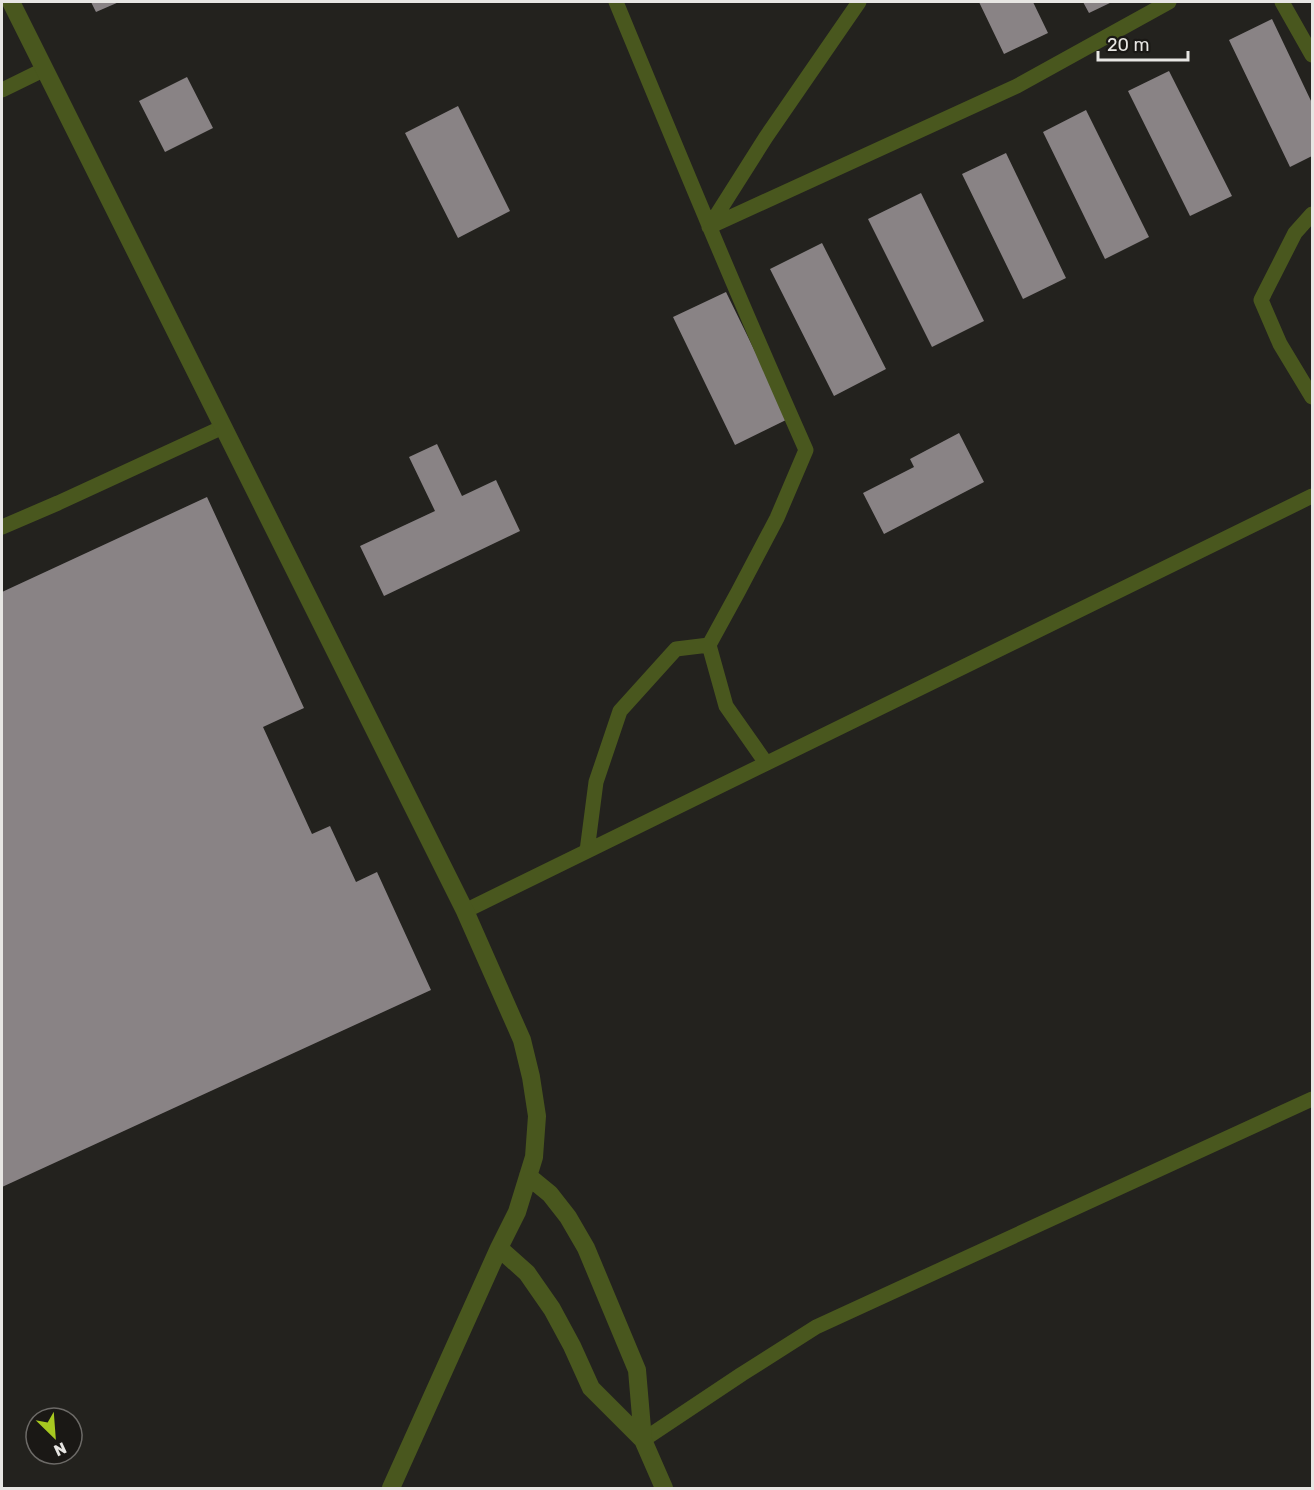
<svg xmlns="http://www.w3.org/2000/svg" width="1314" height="1490" font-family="Rubik,sans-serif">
	<rect width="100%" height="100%" fill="#23221e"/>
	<path fill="#898385" d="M91 2H119L96 12Z
		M979 2H1033L1048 33 1004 54Z
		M1083 2H1112L1089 13Z
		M1272 19 1312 103V156L1290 167 1229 40Z
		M1169 71 1232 196 1190 216 1128 91Z
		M187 77 213 128 165 152 139 101Z
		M458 106 510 211 458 238 405 133Z
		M1086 110 1149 237 1105 259 1043 132Z
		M1006 153 1066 278 1023 299 962 174Z
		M921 193 984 321 932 347 868 219Z
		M822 243 886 369 834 396 770 269Z
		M726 292 788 419 735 445 673 317Z
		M959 433 984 482 884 534 863 493 914 467 910 459Z
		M437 444 462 496 496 480 520 531 384 596 360 546 435 511 409 457Z
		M207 497 304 708 263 727 312 834 330 826 356 882 377 872 431 990 2 1187V592Z"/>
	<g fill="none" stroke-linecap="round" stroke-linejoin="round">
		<path stroke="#49571e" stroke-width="15" d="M616 2C678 152 740 302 806 450L777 518 738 592 709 645 726 706 766 763
			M1282 2 1312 55
			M2 90 45 69
			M1312 214 1295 233 1261 300 1280 344 1312 397
			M709 227 1017 86 1169 2
			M709 227 766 137 859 2
			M2 527 58 503 223 427
			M587 851 596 782 620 711 676 649 709 645
			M465 911 1312 496
			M643 1440 742 1374 816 1327 1312 1099"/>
		<path stroke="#49571e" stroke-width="18" d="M11 2 465 911 522 1040 531 1077 537 1116 534 1157 517 1212 499 1248 391 1488
			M528 1176 550 1194 568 1217 586 1248 637 1370 643 1440 664 1488
			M499 1248 527 1273 552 1309 572 1346 591 1388 643 1440"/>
	</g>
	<rect width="1314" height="1490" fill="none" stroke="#e7e6e3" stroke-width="6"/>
	<g transform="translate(54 1436) rotate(155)"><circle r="28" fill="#1a1815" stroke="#6c6a67" stroke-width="1.5"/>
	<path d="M0-4.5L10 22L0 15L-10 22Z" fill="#a7c820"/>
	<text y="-9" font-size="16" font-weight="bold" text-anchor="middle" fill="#e7e6e3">N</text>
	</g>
	<path d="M1098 51v9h90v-9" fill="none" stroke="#e7e6e3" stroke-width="3"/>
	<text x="1107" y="51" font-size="18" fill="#e7e6e3" stroke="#1a1815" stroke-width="4.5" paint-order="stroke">20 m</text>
</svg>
